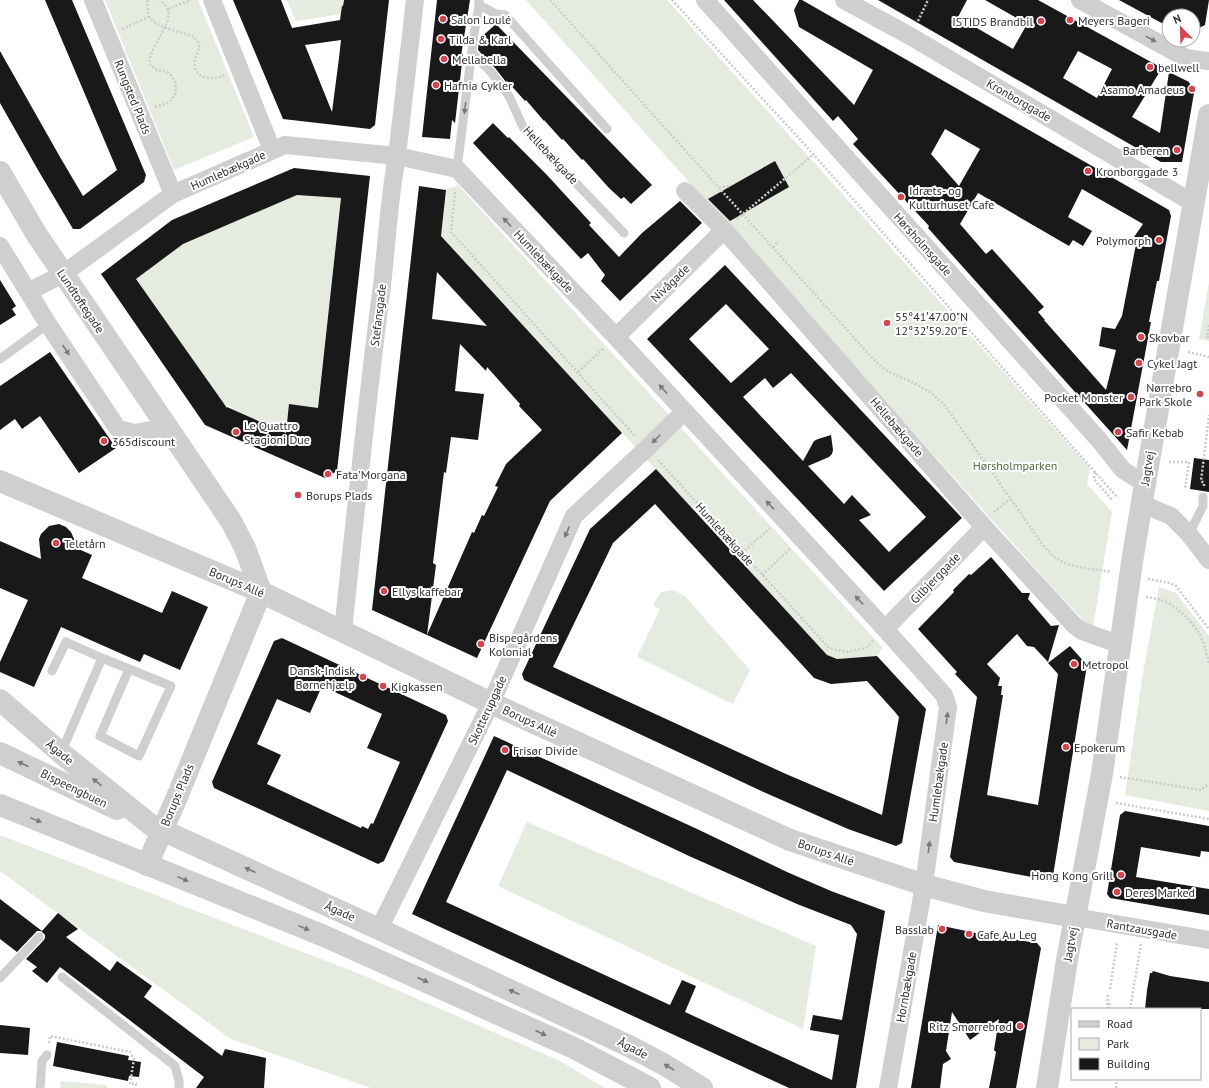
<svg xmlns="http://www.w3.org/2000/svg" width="1209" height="1088" font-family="'PT Sans',sans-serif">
	<rect width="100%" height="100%" fill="#fff"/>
	<path fill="#e5ebdf" d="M105 0H198L254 137 174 170Z
		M287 0H343L342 14 296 21Z
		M526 0H667L1090 468 1087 484 1112 512 1093 627 1087 624 1052 587Z
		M458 185 883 648 877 656 837 659 827 655 441 236 446 190Z
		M297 195 341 198 314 441 310 443 233 409V408L223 403 136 279 183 244Z
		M1209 282V341L1199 339Z
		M1159 587 1176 593 1209 636V811L1125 795 1143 673Z
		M673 590 685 596 750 670 733 704 637 657 660 609 653 605 661 592Z
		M527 822 816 946 803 1029 498 886Z
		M0 835 365 976 560 1061 605 1088H371L231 1039 0 871Z
		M61 1081 107 1085V1088H60Z"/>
	<path fill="#191919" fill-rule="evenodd" d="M45 0H72L146 175 144 182 80 229H73L38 170 0 103V51L60 157 83 196 117 170Z
		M233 0H281L292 28 340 20 342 6H343L344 0H389L375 125 370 129 283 119ZM341 40 339 58 332 112 305 45Z
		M437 0H470L461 56 463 54 455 123 452 120 450 139 422 137Z
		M724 0H753L854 105 873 70 799 27 794 10 799 0H802L1169 210 1171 216 1159 281H1157L1149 322H1151L1127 450 936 237 928 228 929 226 853 144 858 139 838 116 833 121ZM945 129 980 149 959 186 931 154ZM1082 189 1143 224 1134 237 1137 239 1122 316 1115 329 1102 327 1099 346 1116 350 1106 390 1044 320H1045L1038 312 1044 307 992 249 986 254 960 224 978 193 1069 246 1073 240 1083 246 1092 231 1068 217Z
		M878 0H967L958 17 1013 49 1027 24 985 0H1038L1162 68 1132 117 1160 133 1169 72 1189 82 1194 93 1182 162H1161ZM1078 51 1112 69 1097 98 1063 78Z
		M1119 0H1209L1205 25 1193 31V16H1169V27Z
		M496 24 652 185 631 204 624 197 621 199 609 188 583 159 582 160 563 139 562 140 544 120V121L526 100 525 101 507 81 506 82 495 68 478 50 479 39Z
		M493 123 508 138 509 137 547 175 591 223 589 225 619 257 642 233 680 201 702 223 620 301 601 281 605 275 588 253 581 259 473 143Z
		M775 161 789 187 730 221 708 199Z
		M294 168 370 176 337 471 325 478 205 425 101 274 172 220ZM297 195 341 198 318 408 289 404 286 433 227 407V408L136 279 183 244Z
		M419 186 446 190 441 236 622 433 550 501 477 658 427 635 472 532 474 533 482 515 484 516 498 487 495 486 506 464 542 430 519 406 520 404 487 367 486 371 460 344 455 391 484 394 478 440 451 437 446 473 444 472 433 563 436 565 427 635 372 610ZM437 272 487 326 432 319Z
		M725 265 962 518 884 591 647 339ZM726 304 769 349 731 383 689 339ZM791 373 926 517 889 552 859 520 871 515 852 495 844 504 808 466 829 457 832 454 833 450 831 435 818 439 814 441 803 461 743 397 765 378 773 388Z
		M0 280 16 306 12 309 16 315 0 325Z
		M50 352 116 448 79 473 40 416 22 429 15 419 0 430V386Z
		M1194 458 1209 460V492L1190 489Z
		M656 469 827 655 837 659 877 656 926 709 902 843 896 846 848 829 768 794 524 680 522 674 590 529ZM655 504 814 678 831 684 867 681 895 712 899 717 882 815 786 774 553 667 613 543Z
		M59 524 66 527 71 532 74 539V547L92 555 82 578 162 613 172 591 208 607 180 670 144 654 140 662 61 627 34 687 0 672V662L28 600 0 588V541L41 559 39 539 41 534 49 526Z
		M991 557 1022 593H1030L1028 599 1051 626 1059 625 1048 662 1034 647 1027 646 1017 634 987 664 1000 678 998 686H1002L1001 695H1003L987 795 1038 805 1058 674 1048 663 1070 646 1087 665 1053 876 1047 880 954 862 950 857 977 697 955 674 957 672 918 629 954 592 953 590 969 574 971 575Z
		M282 638 446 715 448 721 384 861 378 864 214 788 212 782 274 641ZM322 686 382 714 367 748 400 762 373 824 371 823 368 829 362 826 361 828 267 784 281 755 257 744 277 699 310 713Z
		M494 736 695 828 787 872 831 891 885 911 856 1088H789L412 914ZM507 770 689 856 797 904 851 925 857 934 842 1020 813 1015 810 1030 839 1035 832 1080 685 1012 696 986 682 980 670 1005 446 902Z
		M1125 811 1209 826V852L1201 851 1200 857 1141 847 1136 877 1209 889V915L1110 898 1107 894 1120 815Z
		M0 899 42 931 58 913 78 929 66 937 110 971 117 961 152 986 144 997 222 1056 225 1049 266 1058 264 1088H196L204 1077 60 967 47 983 32 971 37 967 26 959 43 941 45 938V935L41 931H37L17 952 0 939Z
		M938 925 985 935 1037 943 1041 948 1016 1088H989L996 1052 994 1050 999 1019 970 1040 952 1012 946 1051 951 1059 943 1064 940 1088H911Z
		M1153 971 1170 976 1209 982V1009H1145L1147 990 1150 973H1152Z
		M0 1025 30 1028 28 1055 0 1053Z
		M57 1042 129 1056 128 1060 141 1062 139 1077 129 1076 128 1081 53 1066Z"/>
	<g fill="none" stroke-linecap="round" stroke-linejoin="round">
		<path stroke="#ccc" stroke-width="2.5" stroke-dasharray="2 2" stroke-linecap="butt" d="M147 0C148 5 147 11 149 16 153 27 183 32 194 37 196 39 199 42 199 45 200 50 196 55 195 60 192 79 212 81 225 75
			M550 0 865 350 879 365 889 372 916 384 931 393 944 404 1043 545C1048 551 1052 556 1059 560 1073 568 1095 569 1111 572
			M672 0 806 146 1118 498
			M168 9 191 0
			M918 21 928 0
			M122 29 149 17
			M155 107C161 105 168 104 172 99 179 92 176 78 168 73 160 68 157 74 149 63 150 47 173 22 168 10 166 6 163 3 160 0
			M719 188 729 186
			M455 192 451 232 635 436
			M737 219 814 154
			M773 247 779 241
			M1209 325 1207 337H1209
			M1188 352 1209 357
			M578 372 604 348
			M658 460 829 648 847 652 866 648 874 640
			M1169 462H1189L1185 489
			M1095 472 1094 479 1112 500
			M1204 486V483L1201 481 1209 415
			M994 512 1010 499
			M742 553 770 528
			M762 575 790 549
			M1148 579 1170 583 1176 586 1209 629
			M1146 597C1152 598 1159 599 1164 601 1178 607 1191 621 1199 633 1204 642 1206 653 1209 663
			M1120 777 1201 790 1209 784
			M1116 803 1209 819
			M1110 989 1117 942
			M1107 1009 1108 994
			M1109 1009 1110 1003
			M1130 1009 1141 944
			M49 1043 50 1036 130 1052 134 1059 130 1084H136L135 1088
			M1116 1088 1117 1079"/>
		<path stroke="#cfcfcf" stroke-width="9" d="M479 5 496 14 505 15 607 129
			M472 53 491 72 509 96 524 129 624 233
			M457 169 474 34 479 5V0
			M0 359 48 324
			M1189 534 1203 506V497
			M52 671 66 642 102 658
			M61 753 102 658 171 686 139 756 100 736 129 669
			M62 977 175 1066 179 1081V1088
			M0 978 39 937
			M40 1088 42 1061 47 1055"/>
		<path stroke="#cfcfcf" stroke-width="18" d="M93 0 173 194
			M212 0 272 150
			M705 0 1099 440 1123 470 1145 484
			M844 0 910 36 1193 203
			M1080 0 1186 58 1209 61
			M685 191 724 230 984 527 1074 625 1082 631 1121 645
			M0 246 48 324 118 429 135 433 166 427
			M28 292 63 274 173 194 285 145 397 156 457 169 616 337 885 629 944 695 948 707 924 885 888 1088
			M616 337 724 230
			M1142 504 1171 516 1189 534 1209 560
			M885 629 984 527
			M343 631C355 516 367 400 382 285 387 242 389 198 397 156L415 0
			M1075 917 1209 940
			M379 929 491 703 574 516 647 448 684 412"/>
		<path stroke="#cfcfcf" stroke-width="22" d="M0 172 37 235 231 521 245 548 261 592
			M0 481 261 592 491 703 790 840 924 885 984 901 1075 917
			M0 700 61 753 151 825 379 929 629 1046 665 1065 702 1088
			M0 753 117 809
			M0 805 324 936 574 1048 650 1088
			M147 865 177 797 261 592
			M1047 1088 1067 960 1102 774 1132 562 1145 484 1209 115"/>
	</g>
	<defs><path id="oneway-solid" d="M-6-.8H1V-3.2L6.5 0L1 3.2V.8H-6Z"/></defs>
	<g fill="#797979">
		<use href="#oneway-solid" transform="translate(1151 39) rotate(29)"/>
		<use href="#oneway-solid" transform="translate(465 108) rotate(97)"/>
		<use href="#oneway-solid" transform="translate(507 222) rotate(-133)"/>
		<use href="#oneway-solid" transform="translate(66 350) rotate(56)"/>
		<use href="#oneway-solid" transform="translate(663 389) rotate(-132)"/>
		<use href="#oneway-solid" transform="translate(656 439) rotate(135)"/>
		<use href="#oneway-solid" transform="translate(770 505) rotate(-133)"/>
		<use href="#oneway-solid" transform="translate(567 532) rotate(114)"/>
		<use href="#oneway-solid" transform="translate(859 600) rotate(-133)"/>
		<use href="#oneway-solid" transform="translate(947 718) rotate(-82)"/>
		<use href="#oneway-solid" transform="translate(23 764) rotate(-155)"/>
		<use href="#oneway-solid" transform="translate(97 782) rotate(-141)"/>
		<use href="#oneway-solid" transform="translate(36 820) rotate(22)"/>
		<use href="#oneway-solid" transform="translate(929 847) rotate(-82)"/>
		<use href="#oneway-solid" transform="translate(250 870) rotate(-156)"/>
		<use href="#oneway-solid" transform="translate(183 879) rotate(22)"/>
		<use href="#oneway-solid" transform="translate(304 928) rotate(22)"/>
		<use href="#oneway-solid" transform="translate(423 980) rotate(24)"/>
		<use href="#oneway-solid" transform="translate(514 992) rotate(-155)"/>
		<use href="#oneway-solid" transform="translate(541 1033) rotate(24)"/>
		<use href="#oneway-solid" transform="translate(669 1067) rotate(-149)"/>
	</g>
	<g fill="#dc424d" stroke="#fff" stroke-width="1.5">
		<circle cx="443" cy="19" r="4"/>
		<circle cx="1070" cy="20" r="4"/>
		<circle cx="1041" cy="21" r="4"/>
		<circle cx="441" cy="39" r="4"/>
		<circle cx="444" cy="59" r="4"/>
		<circle cx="1150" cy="67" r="4"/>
		<circle cx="436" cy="85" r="4"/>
		<circle cx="1192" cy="89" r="4"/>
		<circle cx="1177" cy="150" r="4"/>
		<circle cx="1088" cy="171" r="4"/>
		<circle cx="901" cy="197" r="4"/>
		<circle cx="1159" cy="240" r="4"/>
		<circle cx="887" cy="323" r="4"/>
		<circle cx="1141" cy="337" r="4"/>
		<circle cx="1139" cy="363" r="4"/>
		<circle cx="1200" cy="394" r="4"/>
		<circle cx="1131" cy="397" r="4"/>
		<circle cx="236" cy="432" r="4"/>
		<circle cx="1118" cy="432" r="4"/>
		<circle cx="104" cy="441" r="4"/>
		<circle cx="328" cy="474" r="4"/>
		<circle cx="298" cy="495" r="4"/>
		<circle cx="56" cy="543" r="4"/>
		<circle cx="384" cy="591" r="4"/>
		<circle cx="481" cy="644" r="4"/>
		<circle cx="1074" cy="664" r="4"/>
		<circle cx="363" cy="677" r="4"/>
		<circle cx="383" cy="686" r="4"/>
		<circle cx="1066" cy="747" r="4"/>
		<circle cx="505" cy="750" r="4"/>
		<circle cx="1121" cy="875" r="4"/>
		<circle cx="1117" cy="892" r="4"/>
		<circle cx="942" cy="929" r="4"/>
		<circle cx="969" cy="934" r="4"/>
		<circle cx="1020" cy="1026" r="4"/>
	</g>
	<g text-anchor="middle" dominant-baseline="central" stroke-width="4" stroke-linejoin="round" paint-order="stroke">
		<g font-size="12" fill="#323232" stroke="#fff" text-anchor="start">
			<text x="451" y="19">Salon Loulé</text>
			<text x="1078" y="20">Meyers Bageri</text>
			<text x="1033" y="21" text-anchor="end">ISTIDS Brandbil</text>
			<text x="449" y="39">Tilda &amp; Karl</text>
			<text x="452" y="59">Mellabella</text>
			<text x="1158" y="67">bellwell</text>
			<text x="444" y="85">Hafnia Cykler</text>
			<text x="1184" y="89" text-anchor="end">Asamo Amadeus</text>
			<text x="1169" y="150" text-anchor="end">Barberen</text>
			<text x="1096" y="171">Kronborggade 3</text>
			<text x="909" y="190">Idræts- og<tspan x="909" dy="14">Kulturhuset Cafe</tspan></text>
			<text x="1151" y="240" text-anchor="end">Polymorph</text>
			<text x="895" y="316">55°41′47.00"N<tspan x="895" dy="14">12°32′59.20"E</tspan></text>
			<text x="1149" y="337">Skovbar</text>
			<text x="1147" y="363">Cykel Jagt</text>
			<text x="1192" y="387" text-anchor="end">Nørrebro<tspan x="1192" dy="14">Park Skole</tspan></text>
			<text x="1123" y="397" text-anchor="end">Pocket Monster</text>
			<text x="244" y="425">Le Quattro<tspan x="244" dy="14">Stagioni Due</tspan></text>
			<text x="1126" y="432">Safir Kebab</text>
			<text x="112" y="441">365discount</text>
			<text x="336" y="474">Fata'Morgana</text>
			<text x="306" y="495">Borups Plads</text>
			<text x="64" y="543">Teletårn</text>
			<text x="392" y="591">Ellys kaffebar</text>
			<text x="489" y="637">Bispegårdens<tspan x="489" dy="14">Kolonial</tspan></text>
			<text x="1082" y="664">Metropol</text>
			<text x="355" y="670" text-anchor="end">Dansk-Indisk<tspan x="355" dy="14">Børnehjælp</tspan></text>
			<text x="391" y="686">Kigkassen</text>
			<text x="1074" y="747">Epokerum</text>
			<text x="513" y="750">Frisør Divide</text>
			<text x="1113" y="875" text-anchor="end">Hong Kong Grill</text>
			<text x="1125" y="892">Deres Marked</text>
			<text x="934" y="929" text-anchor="end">Basslab</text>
			<text x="977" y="934">Cafe Au Leg</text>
			<text x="1012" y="1026" text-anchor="end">Ritz Smørrebrød</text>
		</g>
		<g font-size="12" fill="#323232" stroke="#fff">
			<text transform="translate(133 97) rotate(68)">Rungsted Plads</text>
			<text transform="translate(1019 100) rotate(30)">Kronborggade</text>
			<text transform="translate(551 155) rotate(47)">Hellebækgade</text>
			<text transform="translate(228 170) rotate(-24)">Humlebækgade</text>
			<text transform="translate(923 244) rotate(48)">Hørsholmsgade</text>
			<text transform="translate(544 261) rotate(47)">Humlebækgade</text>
			<text transform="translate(670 283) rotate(-44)">Nivågade</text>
			<text transform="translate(81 301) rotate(56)">Lundtoftegade</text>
			<text transform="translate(378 315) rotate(-83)">Stefansgade</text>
			<text transform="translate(897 427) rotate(49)">Hellebækgade</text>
			<text transform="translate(1147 468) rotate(-81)">Jagtvej</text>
			<text transform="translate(725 534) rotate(48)">Humlebækgade</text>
			<text transform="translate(935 578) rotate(-46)">Gilbjerggade</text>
			<text transform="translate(237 582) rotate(23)">Borups Allé</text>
			<text transform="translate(487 710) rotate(-65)">Skotterupgade</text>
			<text transform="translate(530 721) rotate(25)">Borups Allé</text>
			<text transform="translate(60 752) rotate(40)">Ågade</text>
			<text transform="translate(938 782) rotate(-82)">Humlebækgade</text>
			<text transform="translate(74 788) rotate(26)">Bispeengbuen</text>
			<text transform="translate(177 795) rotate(-67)">Borups Plads</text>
			<text transform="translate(826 852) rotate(19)">Borups Allé</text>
			<text transform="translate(340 911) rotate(24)">Ågade</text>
			<text transform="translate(1142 929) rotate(10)">Rantzausgade</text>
			<text transform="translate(1070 944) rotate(-80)">Jagtvej</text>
			<text transform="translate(906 987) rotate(-80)">Hornbækgade</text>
			<text transform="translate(633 1048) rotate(27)">Ågade</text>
		</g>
		<g font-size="12" fill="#556c42" stroke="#fff">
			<text x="1015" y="465">Hørsholmparken</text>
		</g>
	</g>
	<rect x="1071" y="1008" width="130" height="72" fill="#ffffff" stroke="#adadad"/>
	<rect x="1079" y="1021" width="20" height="6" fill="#cfcfcf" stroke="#adadad"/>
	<text x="1107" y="1028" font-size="12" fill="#323232">Road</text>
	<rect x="1079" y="1038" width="20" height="12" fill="#e5ebdf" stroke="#adadad"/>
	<text x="1107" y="1048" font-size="12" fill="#323232">Park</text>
	<rect x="1079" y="1058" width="20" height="12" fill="#191919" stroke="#adadad"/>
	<text x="1107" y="1068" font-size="12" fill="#323232">Building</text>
	<g transform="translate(1181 28) rotate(337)"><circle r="19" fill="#ffffff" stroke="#adadad"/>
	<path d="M0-3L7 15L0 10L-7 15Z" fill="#dc424d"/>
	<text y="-6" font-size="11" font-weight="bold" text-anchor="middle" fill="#323232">N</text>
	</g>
</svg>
